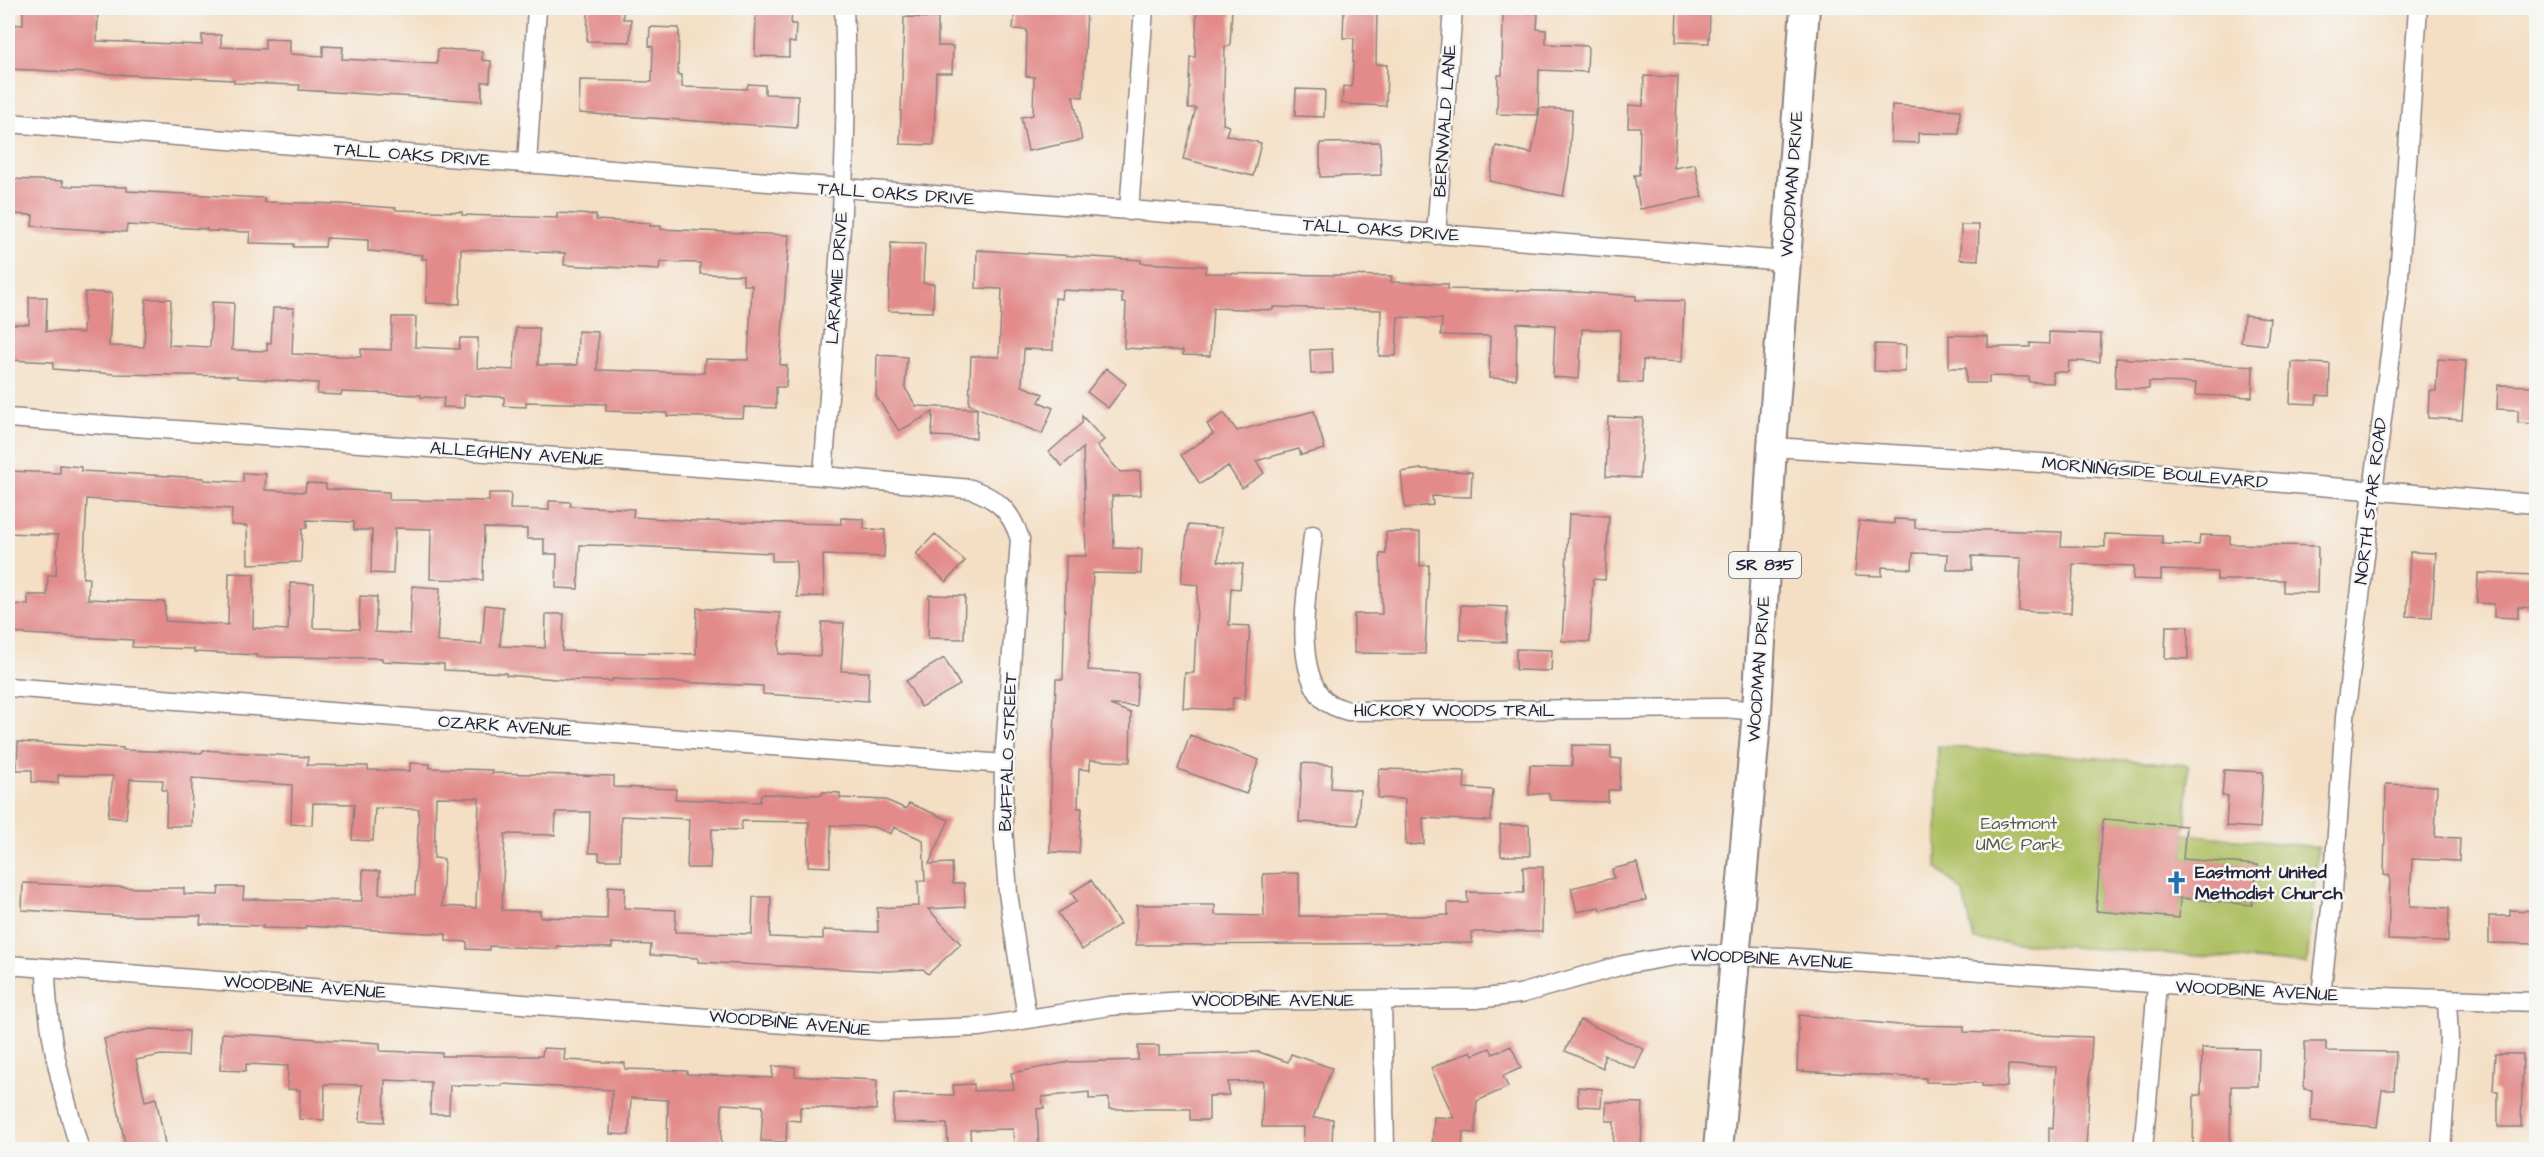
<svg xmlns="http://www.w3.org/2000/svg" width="2544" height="1157" font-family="'Architects Daughter',sans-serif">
	<rect width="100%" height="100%" fill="#f6f6f2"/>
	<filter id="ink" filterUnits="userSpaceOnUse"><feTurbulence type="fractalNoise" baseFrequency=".0167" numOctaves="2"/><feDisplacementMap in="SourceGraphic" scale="12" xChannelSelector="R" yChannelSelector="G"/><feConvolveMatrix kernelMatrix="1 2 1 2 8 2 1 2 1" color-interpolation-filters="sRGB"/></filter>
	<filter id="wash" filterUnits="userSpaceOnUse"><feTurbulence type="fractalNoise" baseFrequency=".008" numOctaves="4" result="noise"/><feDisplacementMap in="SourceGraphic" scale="24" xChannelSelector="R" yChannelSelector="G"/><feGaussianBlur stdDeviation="1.35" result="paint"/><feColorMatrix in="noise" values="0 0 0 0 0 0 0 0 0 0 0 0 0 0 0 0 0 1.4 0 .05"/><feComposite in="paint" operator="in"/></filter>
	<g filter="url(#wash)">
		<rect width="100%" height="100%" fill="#f4dfc4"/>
		<path fill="#afc063" stroke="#68714f" stroke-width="1.5" d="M1938 746 2188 765 2186 826 2103 820 2096 911 2178 918 2181 899 2252 905 2255 866 2183 859 2185 834 2318 847 2307 964 1974 940 1963 892 1937 868Z"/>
		<g id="blocks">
			<path fill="#e28b8a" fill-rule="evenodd" d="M23 8H98L97 41 202 45V35H221V47L265 49V39L290 40V54L323 56V46L343 47 342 59 437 64 438 49 482 51V60L491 61 490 82H482V101L299 90 300 85 234 83V80L8 69V24L23 25Z
				M588 8H623V19H631L630 42 587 41Z
				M756 8H792L791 24H796L795 43 789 42V57L755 56Z
				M1015 8H1087L1083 97 1073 96 1082 140 1028 151 1021 117 1033 115 1034 77 1026 76 1027 30 1013 29Z
				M1197 8H1232L1230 46H1225L1223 124 1229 126 1226 135 1261 143 1253 176 1183 159 1196 108H1188L1190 57H1195Z
				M1344 8H1377L1376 64 1387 65 1386 106 1342 104 1343 86 1352 87 1354 38H1343Z
				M1677 8H1710L1709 43 1676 42Z
				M1503 13H1538L1537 29 1546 30V44L1588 46 1587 72 1539 70 1538 115 1497 114 1498 75H1502Z
				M904 17 938 18V46H953L952 73H936L934 145 900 144Z
				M650 27 679 28 678 75H682V87L747 89 748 84 765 85V94L798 95 797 128 579 113 580 80 652 82 653 47 649 46Z
				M1644 76 1678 77 1674 168 1695 164 1702 197 1640 209 1634 175H1639L1640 127H1628L1629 105 1643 106Z
				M1296 89 1325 90 1324 117 1295 116Z
				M1892 105 1960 110 1959 134 1918 133V143L1891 142Z
				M1540 108 1572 110 1569 164 1563 196 1489 181 1496 146 1532 153Z
				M1380 142 1381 175 1320 177V143Z
				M9 179 63 181V186L127 187V191L264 198V202L340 204 396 208V210L462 212V215L557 218V213L596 215V220L650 223V226H661V229L789 235 780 365H787L786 387H776V408L744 407 743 418 667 416V413L606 411V404L526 402V407L504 406V397L464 395V408L443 407 444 398 421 397V395L342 392 341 395 317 394 318 383 237 378V376L114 374 53 369V362L8 360V332H11V324H29V297H47L46 331 83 333 85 292 112 293 109 346 144 347 146 299H171L169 345 210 347 212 302 234 303 232 350 267 351V343H271L273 308H294L292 354 361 357V349L391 350 392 317H416L415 347 459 349 460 338H478L477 368 514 370 516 328H539L538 365H577L578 331 598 332 597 370 704 373 705 359 748 360 752 285H743V275L700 274V263L660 262 659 270 605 267 564 265 565 253 461 249 460 304 426 303 427 259H422L423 255 368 251V240L326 238 325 247H294V244L249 243 250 232 207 231V229L127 225 126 232 32 226 33 215 8 214Z
				M1961 225H1979L1978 260 1960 259Z
				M891 243 925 244 923 283 934 284 933 312 888 311Z
				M977 250 1141 260V263L1206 266 1205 273 1392 276 1391 282 1448 284V289L1576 292 1636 296V300L1684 301 1682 362 1643 360 1642 383 1619 382 1620 330 1582 329 1579 379 1553 377 1555 325 1517 323 1516 379 1489 378 1490 336 1441 335 1442 319 1398 317 1396 356H1379L1381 310 1273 307V310L1213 308 1210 356 1183 355V351L1124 348 1126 303H1122V293L1062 290 1061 299 1055 298 1053 350 1024 349 1022 386 1043 394 1039 402 1053 408 1042 434 969 404 971 356 999 357 1002 289 976 288Z
				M2244 315 2270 318 2267 345 2241 342Z
				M2049 332 2101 334 2100 362 2069 361 2068 372H2053V383L2029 382V377L1989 376V383H1966V368H1949V335L1988 336V347H2030V343L2049 344Z
				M1875 344 1906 345 1905 372 1874 371Z
				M1332 349 1333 373 1311 374 1310 350Z
				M877 355 907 357 905 388 916 406 977 409 976 438 932 436 933 412 899 431 876 396Z
				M2116 358 2253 366 2252 397 2195 395 2196 383 2149 382V389L2115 388Z
				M2438 359 2466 361 2462 420 2428 418 2429 391H2436Z
				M2292 362 2330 364 2329 396 2317 395 2316 404 2290 403Z
				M1106 368 1126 384 1108 408 1087 392Z
				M2498 385 2536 386V424L2518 423V410L2497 409Z
				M1314 411 1325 449 1301 455 1299 449 1256 461 1264 473 1242 488 1228 466 1200 484 1181 455 1213 434 1207 424 1224 413 1237 431Z
				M1082 416 1104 440 1097 446 1120 472 1140 471 1141 495 1112 496 1114 548 1142 549 1141 574 1093 573 1088 670 1138 673 1136 706 1110 705 1131 713 1130 762 1090 760V770L1079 769 1078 808H1082L1079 853 1050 852 1052 741H1054L1056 679H1063L1066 556H1086L1083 448 1062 466 1049 452 1082 423Z
				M1608 417 1643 418 1640 478 1606 476Z
				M60 465 81 467V471L204 478V480L243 482V473L266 474 265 490 305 492 306 483 326 484V489L389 492V500L489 501V493H511L510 509 549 510V501L571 502 570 506 634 509 633 517 695 521 841 524V518L864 519V529L885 530 884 557 823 555 824 596 797 597 796 561H772V553L632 546 580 545 578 589 556 588 557 554H544V539H527V529L484 528 483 580 430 579 431 529 395 528 393 574 371 573 372 530H354V522L307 520V528H302L301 562 248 564 247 526 231 525 232 509 87 499 83 578H89L88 599 165 602V621L228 625 229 573 254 574 253 628 288 630 290 583 314 584 313 628 359 629 360 596 377 597 375 632 410 634 412 586 440 588 437 642 482 644 485 605 503 607 500 646 545 648 546 614H564L562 651 696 654 697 608 780 613 779 654 820 656 822 622 844 623 841 671 869 672 868 701 763 694V686L612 679V681L568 680 506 675V673L444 670V664L382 661V658L256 657 257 655 194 652V649L132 647 133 640 8 633 9 604 28 605V595H47L48 575H56L58 535 8 533V471L60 473Z
				M1421 469 1472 472 1471 497 1432 496 1433 505 1405 508 1401 472Z
				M1569 514 1609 516 1605 580 1593 579 1590 642 1562 641Z
				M1894 519 1915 520V528L2062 532 2061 546 2105 547V534L2162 536V544L2199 545 2200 535 2230 536V544L2318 546 2317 593 2283 592V580H2217V572L2161 570V580L2133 579 2134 566 2073 564 2071 613 2019 611 2021 558 1972 556V570H1947L1948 554 1913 553 1912 569 1882 567V576L1855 575 1859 521 1894 524Z
				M1188 525 1222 528 1218 561 1243 564 1240 589 1231 588 1229 625 1250 626 1248 654 1245 699 1233 698 1232 710 1183 708 1185 673H1194L1198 585 1181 583Z
				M1386 532H1420V566L1429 565 1425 654 1354 653V614H1382L1380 554H1386Z
				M935 534 965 561 946 582 916 554Z
				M2410 552 2436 553 2432 617 2407 616Z
				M2478 573 2536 575V608L2518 607V618L2494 617V604L2477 603Z
				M929 595 965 596 964 639 928 638Z
				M1461 605 1507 607 1506 642 1460 640Z
				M2166 626H2188V659L2165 658Z
				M1516 649 1552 650 1551 671 1516 670Z
				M944 658 960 685 921 707 906 681Z
				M1190 735 1259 760 1246 794 1178 769Z
				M18 742 123 748V750L202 753 203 750 308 757 307 765 368 766V770L410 771V763L430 764V768L492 770V773L614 776V787L676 789 675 799 760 802 761 794 822 795 823 792 840 793V798L886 800 906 809 909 803 949 820 929 864 952 863 953 884 964 883 965 907 928 909 961 944 928 974 923 969 887 971 698 962V958L650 955 651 945 612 943V948L557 946V949L489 946V950L467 949V942L446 941V934L305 926V929L262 928 263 926 200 924 201 916H122L22 910 23 883 141 888H184V894L218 895 219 887H244L243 899 362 901 363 870 380 871 379 894 415 895 419 809 375 808 373 841 352 840 354 804 313 803 312 825 291 824 292 785 192 778 191 826H166L167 790H162L163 780 130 779 126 819 108 817 113 776 58 775V783L32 782V770H17ZM436 797 479 798 476 908 442 906 444 859 434 858ZM556 812H590L589 853H599V860H620L621 816 689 819 687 868H710L712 829 741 830 742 821 809 822 808 866 830 867 831 825 874 827 891 834 894 827 923 840 925 881H918L919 906 877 908 878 932 823 930V939L770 937 771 897H753L752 934 675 932 676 910 624 908 625 887 608 886 607 919 540 917V911L502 910 505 834 555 835Z
				M1572 745 1611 746V758L1621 759 1619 790H1608V802L1550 800 1549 793 1529 795 1530 765 1572 766Z
				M1302 763 1332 765 1331 788 1360 790 1358 825 1299 822Z
				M1379 769 1465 771 1464 788 1493 790 1491 821 1423 818 1424 844 1406 845 1405 799 1378 798Z
				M2224 770 2263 772 2260 828 2226 826 2228 796H2222Z
				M2386 784 2437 786 2435 837 2460 838 2459 861 2412 859 2410 906 2449 908 2448 942 2388 940 2390 876 2384 875Z
				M2103 819 2186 826 2183 859 2258 865 2252 905 2180 898 2179 918 2096 911Z
				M1500 825H1529L1530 856H1501Z
				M1637 863 1646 900 1600 910 1599 907 1577 912 1571 888 1614 878 1612 869Z
				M1523 867H1543L1542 932H1472V943L1136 945 1137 905H1215V915L1264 916 1263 874 1299 873V916H1429L1448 915V903H1468L1467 892 1524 893Z
				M1091 880 1120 924 1082 950 1058 913 1077 901 1071 893Z
				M2510 910 2536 911V944L2489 943V916H2510Z
				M1799 1015 1899 1025 1964 1026V1032L2092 1037 2086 1149H2049V1127L2053 1128 2056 1067 2008 1065 2007 1087 1982 1086V1083L1926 1082V1078L1797 1071Z
				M1580 1020 1644 1049 1635 1069 1604 1055 1603 1068 1565 1051Z
				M151 1029 189 1031 188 1056 161 1055 136 1060 145 1101 156 1098 166 1149H126L104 1039Z
				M222 1033 380 1043V1051L442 1053V1056H542L543 1048 565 1049 564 1060 625 1063V1069L687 1071V1074L772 1078 773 1066 795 1067V1076L877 1080 876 1110 800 1107V1121L787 1120 786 1142 761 1141 763 1106 722 1104 721 1149 698 1148 667 1145 668 1100 631 1098 629 1135 610 1134 612 1090 502 1084V1086L450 1085 449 1114H430L431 1082 385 1080 384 1122 360 1121 362 1085 325 1084 324 1120 299 1119 300 1090 287 1089 288 1066 246 1064V1071L220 1070Z
				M2305 1042H2326V1051L2396 1052 2394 1090H2382L2377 1127 2311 1121 2312 1090 2304 1089Z
				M1138 1046H1159V1055L1259 1052 1288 1062 1291 1054 1332 1068 1313 1118 1333 1119 1332 1149H1303L1304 1127H1262L1263 1081 1228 1082 1229 1095 1209 1096V1120H1190V1109H1109V1098L1089 1099V1092L1042 1097 1044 1108 1037 1109 1039 1149H1014L1013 1129 970 1130 971 1149H948L947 1124 893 1123 894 1094 954 1095 953 1085 974 1084V1091L1014 1089 1011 1073 1069 1062 1138 1060Z
				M1511 1046 1521 1068 1503 1076 1508 1087 1477 1101 1475 1133 1463 1132 1462 1149H1432L1434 1117 1454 1118 1431 1068 1471 1051 1473 1055 1490 1048 1493 1054Z
				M2202 1048 2259 1049 2258 1086H2231L2230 1149H2193L2194 1095H2201Z
				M2495 1054H2523L2521 1127H2498V1091H2493Z
				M1578 1087 1602 1089 1601 1107 1578 1106Z
				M1606 1102 1643 1103 1641 1147 1613 1146 1614 1121H1606Z"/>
		</g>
	</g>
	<g filter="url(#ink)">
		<use href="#blocks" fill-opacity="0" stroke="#8b8080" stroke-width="1.5"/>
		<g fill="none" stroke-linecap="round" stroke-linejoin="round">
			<defs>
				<path id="street" d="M8 123 1786 261
					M527 164 537 8
					M1129 211 1144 8
					M1436 235 1453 8
					M8 418 823 476 971 489C998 499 1011 511 1020 539L1004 764 1003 828 1008 893 1027 1018
					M1772 447 2041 463 2536 504
					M823 476C834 320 851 163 844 8
					M1313 535C1309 579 1291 663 1323 699 1330 706 1339 708 1348 711L1724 708 1757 711
					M8 687 1004 764
					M8 965 879 1031 979 1027 1109 1006 1184 1001 1476 999 1520 994 1623 965 1686 954 1783 957 2321 995 2536 1002
					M46 968C46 1030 62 1090 80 1150
					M2321 995 2333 891 2345 717 2398 290 2418 8
					M1382 1000 1385 1150
					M2143 1150 2157 985
					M2441 1150 2449 1039 2447 999"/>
				<path id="primary" d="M1718 1150 1757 711 1772 447 1805 8"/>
			</defs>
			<use href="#street" stroke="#8b8080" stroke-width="21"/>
			<use href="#primary" stroke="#8b8080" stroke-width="32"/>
			<use href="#street" stroke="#fff" stroke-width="18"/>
			<use href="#primary" stroke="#fff" stroke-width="28"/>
		</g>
	</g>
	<defs>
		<symbol id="church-bare" viewBox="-9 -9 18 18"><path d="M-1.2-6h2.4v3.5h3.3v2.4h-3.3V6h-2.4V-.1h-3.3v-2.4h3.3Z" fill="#1f6fb2" stroke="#f6f6f2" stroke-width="2.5" paint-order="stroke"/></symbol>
	</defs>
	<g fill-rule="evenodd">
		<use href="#church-bare" x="2160" y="866" width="33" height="33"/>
	</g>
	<g text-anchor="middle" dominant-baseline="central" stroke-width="5" stroke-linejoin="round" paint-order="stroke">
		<rect fill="#f6f6f2" stroke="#626272" stroke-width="1.5" x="1729" y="552" width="72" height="26" rx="4.5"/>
		<g font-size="16" font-weight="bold" fill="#22223b">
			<text x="1765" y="565">SR 835</text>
		</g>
		<g font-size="18" fill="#22223b" stroke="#f6f6f2">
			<text transform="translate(1445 121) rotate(-86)">BERNWALD LANE</text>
			<text transform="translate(412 155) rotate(4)">TALL OAKS DRIVE</text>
			<text transform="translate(1792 184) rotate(-86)">WOODMAN DRIVE</text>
			<text transform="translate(896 194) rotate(4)">TALL OAKS DRIVE</text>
			<text transform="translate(1381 230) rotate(4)">TALL OAKS DRIVE</text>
			<text transform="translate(837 278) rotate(-86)">LARAMIE DRIVE</text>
			<text transform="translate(517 454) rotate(4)">ALLEGHENY AVENUE</text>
			<text transform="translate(2155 473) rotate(5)">MORNINGSIDE BOULEVARD</text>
			<text transform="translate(2371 501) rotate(-83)">NORTH STAR ROAD</text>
			<text transform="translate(1759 669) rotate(-86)">WOODMAN DRIVE</text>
			<text x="1454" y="710">HICKORY WOODS TRAIL</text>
			<text transform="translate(505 726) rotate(4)">OZARK AVENUE</text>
			<text transform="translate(1008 752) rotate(-88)">BUFFALO STREET</text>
			<text transform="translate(1772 959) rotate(3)">WOODBINE AVENUE</text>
			<text transform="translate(305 987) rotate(4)">WOODBINE AVENUE</text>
			<text transform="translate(2257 991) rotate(3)">WOODBINE AVENUE</text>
			<text x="1273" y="1000">WOODBINE AVENUE</text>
			<text transform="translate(790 1023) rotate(5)">WOODBINE AVENUE</text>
		</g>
		<g font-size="18" fill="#535949" stroke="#f6f6f2">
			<text x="2019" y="823">Eastmont<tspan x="2019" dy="21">UMC Park</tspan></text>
		</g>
		<g font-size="18" font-weight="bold" fill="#22223b" stroke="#f6f6f2" text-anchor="start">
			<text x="2195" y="872">Eastmont United<tspan x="2195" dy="21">Methodist Church</tspan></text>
		</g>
	</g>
	<rect width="2544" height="1157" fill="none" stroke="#f6f6f2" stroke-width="30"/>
</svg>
